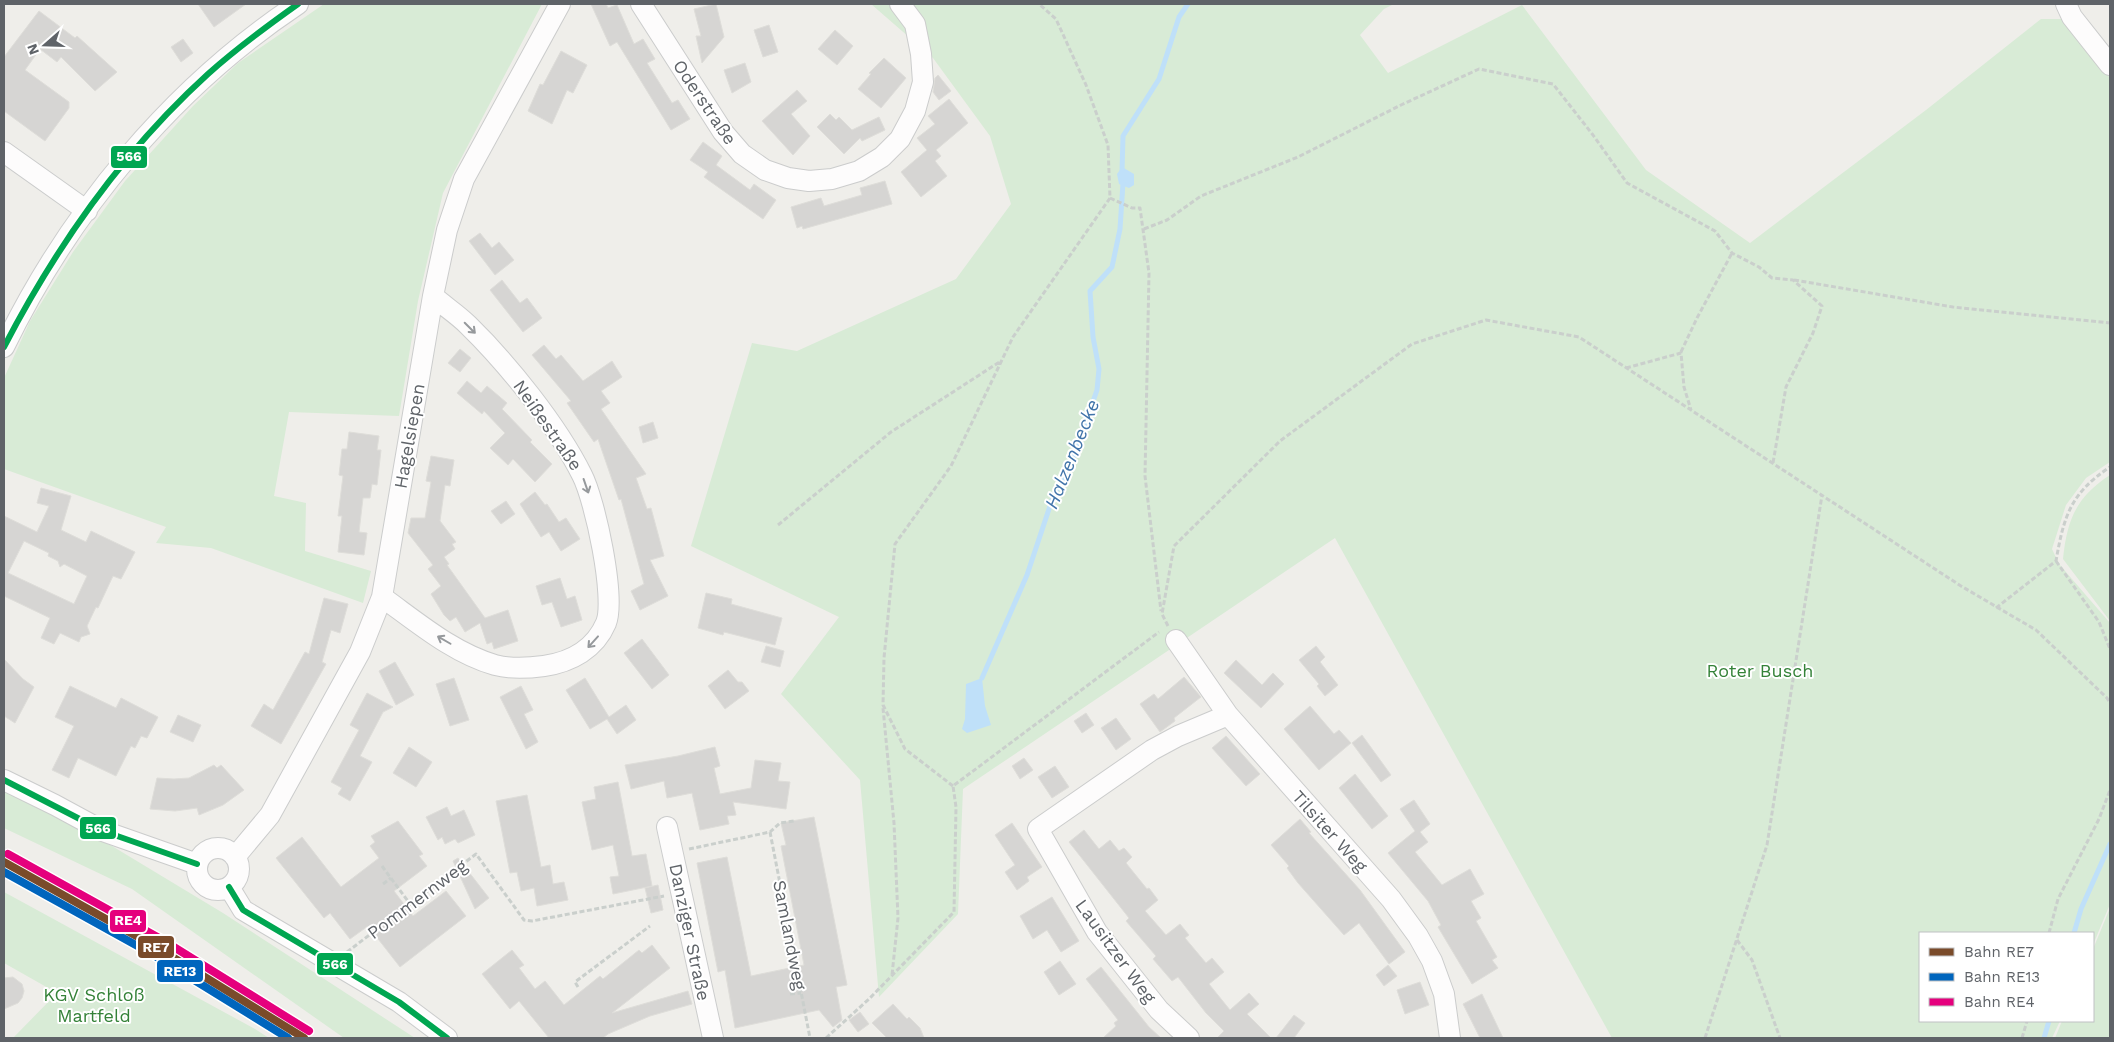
<svg xmlns="http://www.w3.org/2000/svg" width="2114" height="1042" font-family="'Work Sans',sans-serif">
	<rect width="100%" height="100%" fill="#efeeea"/>
	<path fill="#d8ebd6" d="M324 4H542L443 193 418 301 399 416 289 412 274 496 306 503 305 551 371 571 363 603 211 548 156 543 166 527 4 469V378L30 321 73 252 125 181 193 106 238 63Z
		M871 4H1394L1384 9 1360 35 1388 73 1522 5 1646 170 1750 243 1926 110 2041 19H2063L2110 78V462L2086 478 2066 505 2052 549 2059 564 2110 623V904L2093 945V933H1920V1021H2060L2052 1038H1612L1335 538 963 789 958 914 879 997 860 780 781 694 839 617 691 546 752 343 797 351 956 279 1011 204 990 136 933 58Z
		M2110 475V621L2063 559C2067 520 2076 497 2110 475Z
		M4 788 112 846 223 913 415 1038H344L132 889 4 828Z
		M4 892 255 1029 269 1038H13L57 993 4 963Z
		M2110 908V1038H2055L2062 1021H2093V949Z"/>
	<path fill="#bfe0f9" d="M1122 167 1134 174V185L1129 188 1119 184 1117 174Z
		M982 678 985 706 991 725 967 733 962 729 965 719 966 684Z"/>
	<g fill="none" stroke-linecap="round" stroke-linejoin="round">
		<path stroke="#bfe0f9" stroke-width="5" d="M1122 172 1123 136 1159 79 1179 17 1188 4
			M982 678 1027 575 1054 494 1069 470 1097 390 1099 369 1093 337 1090 291 1112 267 1120 229 1123 183
			M2074 933 2081 909 2110 844
			M2044 1038 2049 1021"/>
	</g>
	<path fill="#d6d5d3" stroke="#deddd9" fill-rule="evenodd" d="M198 4H246L214 27Z
		M591 4H606L608 8 617 5 634 44 643 39 655 59 647 63 672 103 678 100 690 119 671 130 617 42 610 46Z
		M716 4 724 37 702 63 696 36H701L694 9Z
		M39 11 75 38 77 36 117 72 95 91 61 57 57 62 40 49 25 70 69 102V108L45 141 4 111V57Z
		M769 25 778 52 763 57 754 30Z
		M835 30 853 46 837 65 818 49Z
		M183 39 193 53 181 62 171 47Z
		M561 51 587 65 573 93 567 90 552 124 528 111 540 84 543 85Z
		M884 58 906 78 881 108 858 89 871 74 869 73Z
		M745 63 751 82 732 93 724 70Z
		M938 75 951 91 939 100 933 92 935 78Z
		M797 90 807 101 791 114 810 136 793 155 762 121Z
		M949 99 968 123 936 150 941 156 935 161 947 176 921 197 901 172 927 150 917 138 935 124 928 116Z
		M830 114 836 120 839 117 852 130 879 117 885 130 862 141 860 138 844 154 817 127Z
		M703 142 722 156 716 165 750 190 754 184 776 200 763 219 704 177 708 172 690 160Z
		M885 181 892 204 803 229 802 226 797 228 791 207 821 198 824 206 862 195 860 188Z
		M480 233 492 248 499 242 514 260 495 275 469 241Z
		M502 280 520 303 527 298 542 318 523 332 490 290Z
		M544 345 556 359 561 355 583 381 612 361 622 377 601 391 610 403 601 409 646 474 636 478 647 509 651 508 664 556 650 560 668 596 640 610 631 591 644 584 621 499 619 500 598 439 594 442 567 403 571 401 532 355Z
		M460 349 471 358 460 372 448 363Z
		M467 381 481 393 487 386 507 403 502 409 532 440 530 442 552 464 535 482 513 459 508 465 490 448 505 433 484 411 482 414 457 393Z
		M653 422 658 438 643 443 639 427Z
		M349 432 379 436 377 450H381L377 485 372 484 370 498H363L359 532 367 533 364 555 338 552 342 516H338L343 476 339 475 342 449H347Z
		M431 456 454 460 450 486 445 485 440 521 456 542 452 544 455 549 444 557 449 564 447 565 485 618 508 610 518 641 494 649 492 642 487 644 480 623 465 632 456 617 450 621 444 615 431 594 441 586 428 569 433 565 408 533 411 518H425L431 482 426 481Z
		M41 488 71 496 61 530 86 542 91 531 135 552 121 579 113 576 98 608 96 607 87 626 90 634 81 637 79 642 60 633 54 644 41 638 50 618 4 596V516L37 532 49 506 37 503ZM24 541 49 553 48 556 58 561 60 567 64 564 87 576 74 604 8 573Z
		M535 492 545 505 547 504 559 522 566 518 580 539 561 551 549 532 541 537 520 504Z
		M506 501 515 514 501 524 491 511Z
		M560 578 567 599 575 596 582 620 561 627 552 602 542 605 536 586Z
		M706 593 732 599 731 604 782 618 775 645 724 632 723 635 698 628Z
		M324 598 348 604 340 633 331 630 322 662 326 664 281 744 251 726 264 704 273 710 305 652 309 654Z
		M642 639 669 675 652 689 624 653Z
		M766 646 784 651 780 667 761 662Z
		M1316 646 1325 657 1320 662 1338 685 1325 696 1317 686 1319 684 1299 660Z
		M4 659 23 679 34 687 15 723 4 716Z
		M1236 660 1262 685 1273 673 1284 684 1261 708 1224 673Z
		M395 662 414 695 396 705 379 671Z
		M728 670 738 682H742L749 691 725 709 708 686Z
		M1184 677 1201 697 1174 718 1175 721 1160 732 1140 704 1154 694 1158 699Z
		M454 678 469 720 450 726 436 684Z
		M585 678 609 717 626 705 636 720 617 734 607 719 590 729 566 690Z
		M70 686 116 708 121 698 158 717 147 738 141 736 135 748 131 746 116 776 78 758 69 778 52 770 74 726 55 717Z
		M521 686 533 710 524 714 538 742 526 749 500 697Z
		M367 693 393 707 383 712 360 756 372 762 350 801 338 794 342 788 331 782 359 730 350 725Z
		M1310 706 1334 734 1339 730 1351 743 1319 770 1284 729Z
		M1086 713 1094 725 1082 733 1074 721Z
		M178 715 201 725 193 742 170 732Z
		M1116 718 1131 739 1116 750 1101 728Z
		M1362 735 1391 775 1381 782 1352 743Z
		M1226 736 1260 774 1246 786 1212 748Z
		M409 747 432 762 416 787 393 773Z
		M715 747 720 766 714 768 720 794 751 788 755 760 781 763 778 781 790 782 786 809 733 802 736 815 727 816 729 824 700 830 692 793 667 798 664 781 631 789 625 765 678 756Z
		M1024 758 1033 770 1020 779 1012 766Z
		M214 765 217 768 221 765 244 790 223 805 199 815 197 808 175 811 150 809 157 778 174 779 189 778Z
		M1055 766 1069 787 1052 798 1038 777Z
		M1355 774 1388 816 1372 829 1339 788Z
		M618 782 632 856 646 854 652 886 613 894 610 877 619 876 613 845 592 850 582 802 596 799 594 787Z
		M527 795 541 867 550 865 553 884 564 882 568 900 537 906 534 888 521 891 517 872 510 873 496 801Z
		M1414 800 1430 824 1420 832 1428 842 1415 852 1442 885 1470 869 1484 894 1471 901 1481 918 1476 921 1497 957 1492 960 1498 968 1472 984 1438 927 1441 925 1428 901 1388 853 1415 831 1400 809Z
		M447 807 451 816 464 810 475 835 458 843 455 839 445 844 442 837 438 840 426 817Z
		M814 817 847 985 836 987 842 1020 833 1027 819 1010 735 1028 725 970 718 972 697 863 727 857 751 976 804 965 781 846 786 845 781 823Z
		M1300 819 1311 832 1309 833 1360 890 1405 952 1389 964 1359 923 1344 935 1298 883 1287 868 1289 866 1271 845Z
		M398 821 423 854 419 856 427 866 394 891 413 916 446 891 466 916 400 967 368 926 350 939 330 913 324 918 276 858 302 837 341 887 379 858 370 846 375 842 371 836Z
		M1012 823 1042 867 1027 877 1029 881 1017 890 1005 872 1015 865 995 835Z
		M1084 830 1099 849 1110 840 1119 851 1124 848 1132 857 1126 863 1147 889 1149 888 1158 900 1145 911 1166 935 1180 924 1189 935 1185 938 1206 963 1212 958 1224 972 1209 984 1230 1010 1249 993 1259 1004 1247 1014 1271 1038H1217L1224 1031 1206 1013 1178 977 1172 981 1153 959 1156 956 1126 921 1129 918 1069 842Z
		M458 858 489 898 475 909 453 861Z
		M658 885 663 910 651 913 645 888Z
		M1052 897 1079 941 1061 952 1047 930 1033 939 1020 916Z
		M652 945 670 968 612 1013 688 991 692 1004 650 1016 608 1034 603 1038H549L519 1001 510 1009 482 974 512 950 524 965 519 968 535 989 545 981 564 1005 600 976 603 979 639 950 642 953Z
		M1060 961 1076 984 1059 995 1044 972Z
		M1388 965 1397 976 1384 986 1376 975Z
		M1101 967 1149 1027 1161 1038H1103L1116 1026 1114 1023 1118 1020 1086 979Z
		M13 977 22 984 24 991 22 998 18 1003 4 1009V978Z
		M1420 982 1429 1005 1405 1014 1397 990Z
		M1482 994 1494 1019 1503 1038H1480L1463 1004Z
		M893 1004 907 1019 909 1017 920 1028 924 1038H887L872 1023Z
		M860 1012 869 1024 858 1032 849 1020Z
		M1294 1015 1305 1023 1294 1038H1276Z"/>
	<g fill="none" stroke-linecap="round" stroke-linejoin="round">
		<defs>
			<path id="minor" d="M641 4 723 132 742 154 765 170 788 178 809 181 832 179 859 171 882 157 900 139 915 111 923 82 921 54 915 24 900 4
				M2066 4 2072 17 2110 65
				M4 152 87 211
				M4 347C70 211 172 88 298 4
				M382 597C417 622 453 653 495 665 510 669 529 668 544 666 571 662 595 649 606 623 616 598 595 500 582 475 557 425 508 364 468 325 457 314 444 306 433 296
				M1176 640 1228 715 1391 899 1418 936 1432 961 1444 994 1450 1038
				M4 780 55 805 103 831 197 864
				M667 827 713 1038
				M197 869a21 21 0 1 1 42 0a21 21 0 1 1-42 0Z
				M235 857 270 815 360 652 382 597 433 296 447 230 464 179 560 4
				M229 887 243 910 399 1002 447 1038
				M1189 1038 1159 1010 1097 932 1038 829 1152 750 1178 736 1228 715"/>
		</defs>
		<use href="#minor" stroke="#cbcccc" stroke-width="22"/>
		<path stroke="#cacfcc" stroke-width="3" stroke-dasharray="5 2.5" stroke-linecap="butt" d="M1110 198 1132 208H1140L1149 273 1145 476 1161 611
			M1144 229 1167 220 1201 196 1298 157 1401 105 1479 69 1553 84 1593 135 1627 183 1715 231 1732 253 1759 267 1772 278 1793 280 1822 306 1813 333 1786 387 1773 463
			M1794 280 1953 307 2110 323
			M1681 352 1697 318 1732 253
			M1626 368 1681 353 1684 387 1691 410
			M778 525 891 432 1001 361
			M2056 561 2099 622 2110 649
			M1996 608 2056 561C2064 515 2071 493 2110 467
			M1168 626 1162 614 1174 546 1280 441 1412 344 1486 320 1579 337 1961 586 2036 630 2107 698 2110 703
			M883 708 894 823 898 918 892 975
			M953 786 905 749 883 705 884 658 895 544 951 466 1013 337 1110 198 1108 145 1086 85 1056 19 1039 4
			M770 832 810 1038
			M689 849 770 832 780 823 794 821
			M382 866 410 904
			M383 884 391 878
			M2049 933 2058 899 2099 819 2110 790
			M1737 940 1752 960 1780 1038
			M347 952 476 854 524 920 532 921 664 896
			M578 987 575 982 650 926
			M790 994 801 993
			M826 1038 869 999 954 912 956 807 953 786 1159 632
			M1705 1038 1767 845 1822 495
			M2022 1038 2027 1021"/>
		<use href="#minor" stroke="#fdfcfc" stroke-width="20"/>
		<defs>
			<path id="bus-1" d="M4 347C57 245 122 152 208 74 236 49 267 26 298 4
				M4 780 103 831 197 864
				M229 887 243 910 399 1002 447 1038"/>
		</defs>
		<use href="#bus-1" stroke="#fff" stroke-width="10"/>
		<use href="#bus-1" stroke="#00a651" stroke-width="6"/>
		<defs>
			<path id="rail-1" d="M4 862 156 947 304 1038"/>
			<path id="rail-2" d="M4 872 152 954 288 1038"/>
			<path id="rail-3" d="M8 854 161 939 309 1031"/>
		</defs>
		<use href="#rail-1" stroke="#fff" stroke-width="11"/>
		<use href="#rail-2" stroke="#fff" stroke-width="11"/>
		<use href="#rail-3" stroke="#fff" stroke-width="11"/>
		<use href="#rail-1" stroke="#7a4b2a" stroke-width="8"/>
		<use href="#rail-2" stroke="#0065bd" stroke-width="8"/>
		<use href="#rail-3" stroke="#e5007d" stroke-width="8"/>
	</g>
	<defs><path id="oneway-shaft" d="M-6 0H5M1.5-3L5.5 0L1.5 3" fill="none" stroke-width="1.6" stroke-linecap="round" stroke-linejoin="round" transform="scale(1.25)"/></defs>
	<g stroke="#96999c">
		<use href="#oneway-shaft" transform="translate(470 328) rotate(45)"/>
		<use href="#oneway-shaft" transform="translate(586 486) rotate(71)"/>
		<use href="#oneway-shaft" transform="translate(444 640) rotate(-150)"/>
		<use href="#oneway-shaft" transform="translate(593 642) rotate(132)"/>
	</g>
	<g text-anchor="middle" dominant-baseline="central" stroke-width="4" stroke-linejoin="round" paint-order="stroke">
		<g font-size="18" fill="#5f6368" stroke="#fff">
			<text transform="translate(705 102) rotate(56)">Oderstraße</text>
			<text transform="translate(548 425) rotate(55)">Neißestraße</text>
			<text transform="translate(409 436) rotate(-80)">Hagelsiepen</text>
			<text transform="translate(1330 831) rotate(48)">Tilsiter Weg</text>
			<text transform="translate(417 899) rotate(-37)">Pommernweg</text>
			<text transform="translate(690 932) rotate(78)">Danziger Straße</text>
			<text transform="translate(790 935) rotate(79)">Samlandweg</text>
			<text transform="translate(1116 951) rotate(54)">Lausitzer Weg</text>
		</g>
		<g font-size="18" fill="#348238" stroke="#fff">
			<text x="1760" y="670">Roter Busch</text>
			<text x="94" y="994">KGV Schloß<tspan x="94" dy="21">Martfeld</tspan></text>
		</g>
		<g font-size="19" font-style="italic" fill="#4174aa" stroke="#fff">
			<text transform="translate(1072 454) rotate(-68)">Halzenbecke</text>
		</g>
	</g>
	<g stroke="#fff" stroke-width="2">
		<rect x="110" y="145" width="38" height="24" rx="5" fill="#00a651"/>
		<rect x="79" y="816" width="38" height="24" rx="5" fill="#00a651"/>
		<rect x="109" y="909" width="38" height="24" rx="5" fill="#e5007d"/>
		<rect x="137" y="935" width="38" height="24" rx="5" fill="#7a4b2a"/>
		<rect x="316" y="952" width="38" height="24" rx="5" fill="#00a651"/>
		<rect x="156" y="959" width="48" height="24" rx="5" fill="#0065bd"/>
	</g>
	<g font-size="14" text-anchor="middle" font-weight="bold" fill="#fff">
		<text x="129" y="161">566</text>
		<text x="98" y="833">566</text>
		<text x="128" y="925">RE4</text>
		<text x="156" y="952">RE7</text>
		<text x="335" y="969">566</text>
		<text x="180" y="976">RE13</text>
	</g>
	<rect width="2114" height="1042" fill="none" stroke="#5f6368" stroke-width="10"/>
	<rect x="1919" y="932" width="175" height="90" fill="#ffffff" stroke="#bfc1c3"/>
	<rect x="1929" y="948" width="25" height="8" fill="#7a4b2a" stroke="#bfc1c3"/>
	<text x="1964" y="957" font-size="15" fill="#5f6368">Bahn RE7</text>
	<rect x="1929" y="973" width="25" height="8" fill="#0065bd" stroke="#bfc1c3"/>
	<text x="1964" y="982" font-size="15" fill="#5f6368">Bahn RE13</text>
	<rect x="1929" y="998" width="25" height="8" fill="#e5007d" stroke="#bfc1c3"/>
	<text x="1964" y="1007" font-size="15" fill="#5f6368">Bahn RE4</text>
	<g transform="translate(45 45) rotate(250)" stroke="#ffffff" stroke-width="4" paint-order="stroke">
	<path d="M0-4L9 19L0 12L-9 19Z" fill="#5f6368"/>
	<text y="-8" font-size="14" font-weight="bold" text-anchor="middle" fill="#5f6368">N</text>
	</g>
</svg>
